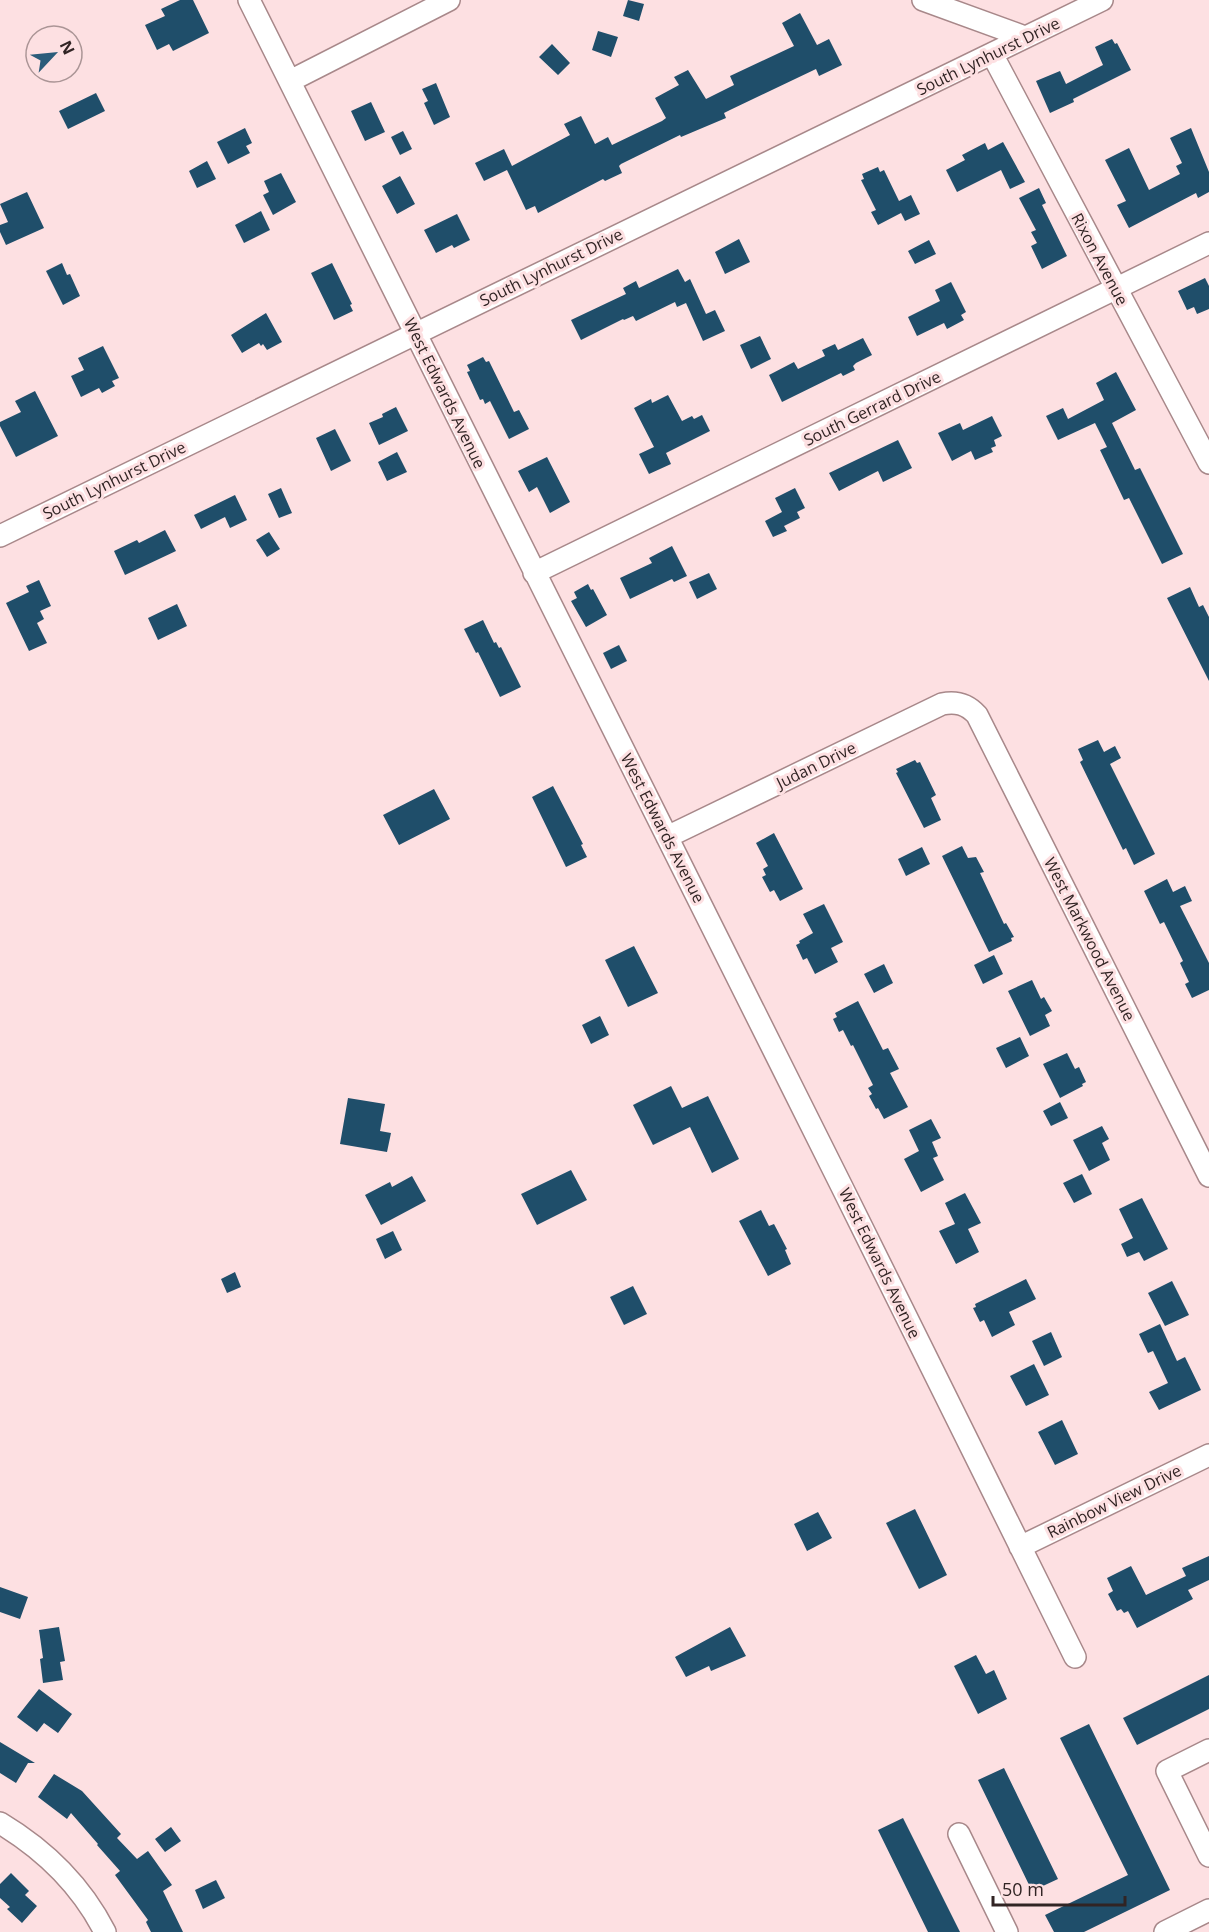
<svg xmlns="http://www.w3.org/2000/svg" width="1209" height="1932" font-family="'Open Sans',sans-serif">
	<rect width="100%" height="100%" fill="#fde0e2"/>
	<path fill="#1f4e6a" d="M180 0H193L209 33 173 51 169 44 157 50 145 25 165 16 161 9Z
		M628 0 644 4 639 21 623 16Z
		M800 13 817 45 829 39 842 65 819 76 816 69 730 110 724 113 726 118 681 137 680 135 621 164 619 166 622 173 605 181 603 179 538 213 535 206 526 210 507 170 484 181 475 163 504 149 512 166 570 135 564 124 581 116 595 144 608 137 612 145 662 121 666 118 655 98 679 85 674 77 688 70 706 99 734 85 730 76 794 46 782 23Z
		M598 31 618 37 611 57 592 50Z
		M1112 39 1115 44 1117 43 1131 70 1073 99 1074 102 1050 113 1036 81 1060 71 1066 84 1103 65 1095 47Z
		M552 44 570 63 558 75 539 57Z
		M436 83 450 117 434 125 424 103 428 101 422 89Z
		M96 93 105 111 68 129 59 111Z
		M371 102 385 132 365 141 351 111Z
		M245 128 252 143 246 146 250 153 228 164 217 142Z
		M1191 128 1209 172V192L1198 198 1196 193 1129 228 1117 205 1126 201 1105 160 1129 148 1149 190 1180 174 1176 166 1182 163 1170 138Z
		M403 131 412 149 400 155 391 137Z
		M1003 142 1025 182 1010 189 1001 170 957 192 946 170 965 160 962 155 985 143 988 150Z
		M207 161 216 179 197 188 189 171Z
		M878 167 880 172 884 170 899 201 911 195 920 214 905 221 901 213 878 225 871 212 876 210 861 180 864 179 862 174Z
		M281 173 296 202 273 215 263 195 269 192 264 181Z
		M400 176 415 204 397 214 382 186Z
		M1039 188 1046 203 1042 205 1067 256 1042 269 1031 246 1037 243 1031 232 1036 230 1019 198Z
		M27 192 44 228 6 245 0 232V225L8 222 0 204Z
		M261 211 270 230 244 243 235 225Z
		M457 214 470 240 454 248 452 245 436 253 424 230Z
		M739 239 750 262 725 274 715 252Z
		M929 240 936 254 915 264 908 251Z
		M62 263 67 275 70 274 80 296 63 305 46 271Z
		M332 263 352 304 350 305 353 311 334 320 311 273Z
		M678 269 685 282 690 279 706 314 715 310 725 331 703 341 686 303 677 307 675 302 636 321 633 316 624 320 623 319 581 340 571 320 626 294 623 288 636 281 639 288Z
		M1205 278 1209 286V309L1197 314 1194 307 1187 310 1178 291Z
		M951 282 966 312 961 315 964 320 947 329 944 323 917 336 908 317 940 301 935 290Z
		M266 313 282 342 267 350 263 344 261 346 259 343 242 353 231 335Z
		M760 336 771 359 751 369 740 345Z
		M863 338 872 355 856 363 853 366 855 370 843 376 841 373 782 402 769 375 794 362 798 369 825 356 822 350 835 344 838 350Z
		M103 346 119 378 112 381 115 386 102 393 99 388 81 397 71 376 84 370 78 358Z
		M483 357 486 362 489 361 514 412 519 410 529 429 509 439 490 401 485 404 483 399 480 400 467 372 470 371 467 365Z
		M1116 372 1136 410 1112 423 1135 470 1140 468 1183 554 1162 564 1129 498 1124 500 1100 450 1107 447 1095 423 1058 440 1046 416 1063 408 1068 419 1104 400 1096 383Z
		M35 391 58 436 16 457 0 426V422L21 412 15 401Z
		M668 395 682 421 692 416 694 419 702 415 710 431 666 453 671 464 649 474 639 454 654 447 634 408 651 399 652 403Z
		M396 407 408 431 379 445 369 423 383 417 382 414Z
		M992 416 1002 436 994 440 996 446 991 448 993 452 975 460 971 451 952 461 938 433 960 423 963 430Z
		M335 429 351 461 331 471 316 438Z
		M898 440 912 468 883 482 878 471 839 491 829 473Z
		M397 452 407 472 387 481 378 462Z
		M547 457 570 502 550 513 537 487 529 492 518 471Z
		M281 488 292 513 279 518 268 494Z
		M795 488 805 508 797 512 800 518 784 526 787 531 773 537 765 521 782 512 775 498Z
		M235 495 247 520 230 528 225 517 201 529 194 515Z
		M165 530 176 551 125 575 114 551 137 540 139 543Z
		M269 532 280 549 267 557 256 540Z
		M672 546 687 576 674 582 672 579 630 599 620 578 652 563 649 558Z
		M709 573 717 589 697 599 689 582Z
		M39 580 51 606 40 611 44 619 37 623 47 643 29 651 6 603 29 592 26 586Z
		M588 584 591 590 593 589 607 615 586 627 571 601 577 598 574 592Z
		M1190 587 1199 607 1203 605 1209 617V681L1167 598Z
		M177 604 187 626 158 640 148 618Z
		M483 620 494 643 496 642 499 648 501 647 521 687 500 697 478 652 476 653 464 629Z
		M619 645 627 661 611 669 603 653Z
		M1098 740 1104 752 1115 746 1121 758 1110 764 1155 854 1134 865 1126 848 1123 850 1080 762 1083 760 1078 749Z
		M915 760 917 763 920 762 936 795 931 798 941 820 924 828 896 773 898 772 896 769Z
		M553 786 583 844 581 845 587 857 566 867 532 797Z
		M434 789 450 819 399 845 383 815Z
		M774 833 803 889 780 901 774 890 770 892 762 877 766 875 763 869 768 866 756 843Z
		M962 846 968 858 976 857 984 872 980 873 1004 924 1006 923 1014 937 1011 938 1012 941 989 952 942 856Z
		M922 847 930 864 906 876 898 859Z
		M1167 879 1173 892 1185 886 1192 901 1180 906 1209 963V990L1192 998 1185 984 1189 982 1180 963 1183 961 1164 922 1160 924 1144 891Z
		M824 904 843 942 831 948 838 962 815 974 807 958 803 960 796 945 800 943 799 941 813 933 803 914Z
		M634 946 658 993 628 1007 605 960Z
		M994 955 1003 974 983 984 974 965Z
		M884 964 893 983 874 993 864 974Z
		M1032 980 1041 999 1044 997 1052 1011 1045 1015 1050 1026 1030 1036 1008 991Z
		M858 1001 883 1050 888 1048 899 1069 890 1073 908 1107 884 1119 878 1108 876 1109 869 1096 872 1094 868 1088 873 1085 853 1045 851 1046 843 1030 839 1032 833 1019 837 1017 835 1013Z
		M600 1016 609 1035 591 1044 582 1025Z
		M1020 1037 1029 1056 1006 1068 996 1048Z
		M1067 1053 1075 1069 1079 1067 1086 1082 1082 1084 1083 1086 1060 1098 1043 1064Z
		M671 1086 682 1108 708 1096 739 1159 712 1173 690 1127 653 1145 633 1105Z
		M348 1098 385 1104 380 1131 391 1133 387 1152 340 1144Z
		M1060 1102 1068 1118 1051 1126 1043 1111Z
		M931 1119 941 1138 932 1142 938 1156 933 1158 944 1180 921 1192 904 1159 919 1151 909 1130Z
		M1102 1126 1109 1139 1102 1143 1110 1160 1089 1171 1073 1140Z
		M571 1170 587 1200 537 1225 521 1194Z
		M1082 1174 1092 1194 1074 1203 1063 1183Z
		M412 1176 426 1201 381 1225 365 1195 390 1182 392 1187Z
		M965 1193 981 1223 968 1229 979 1252 956 1264 939 1231 955 1224 945 1203Z
		M1142 1198 1168 1249 1144 1261 1139 1252 1127 1257 1121 1244 1133 1238 1119 1209Z
		M761 1210 769 1226 774 1224 787 1249 785 1250 791 1264 768 1276 739 1221Z
		M393 1231 402 1250 385 1259 376 1239Z
		M235 1272 241 1287 227 1293 221 1279Z
		M1026 1279 1036 1299 1009 1312 1015 1325 992 1337 984 1320 980 1322 973 1308 976 1307 975 1304Z
		M1172 1281 1189 1315 1165 1326 1148 1293Z
		M633 1286 647 1314 624 1325 610 1297Z
		M1160 1324 1177 1361 1185 1357 1201 1390 1159 1410 1149 1392 1168 1383 1153 1351 1148 1353 1139 1334Z
		M1051 1332 1062 1357 1044 1366 1032 1341Z
		M1034 1364 1049 1395 1026 1406 1010 1376Z
		M1062 1420 1078 1454 1055 1465 1038 1432Z
		M915 1509 947 1575 919 1589 886 1523Z
		M818 1512 832 1538 807 1551 794 1524Z
		M1209 1556V1580L1188 1590 1193 1599 1137 1628 1128 1611 1124 1613 1121 1609 1117 1611 1108 1594 1113 1591 1107 1578 1131 1566 1146 1595 1186 1576 1182 1568Z
		M0 1587 28 1597 20 1619 0 1612Z
		M59 1627 65 1661 60 1662 63 1680 43 1683 40 1659 43 1658 39 1630Z
		M730 1627 746 1656 711 1671 709 1666 686 1677 675 1657Z
		M976 1655 986 1674 994 1670 1007 1699 978 1714 954 1666Z
		M1209 1675V1709L1137 1745 1123 1718Z
		M39 1689 72 1714 58 1733 44 1723 37 1732 17 1717Z
		M1089 1724 1170 1890 1084 1932H1054L1045 1915 1128 1875 1060 1738Z
		M0 1742 35 1763H28L16 1783 0 1773Z
		M1004 1768 1058 1879 1032 1891 978 1780Z
		M54 1774 82 1791 121 1834 117 1838 137 1859 148 1851 172 1885 163 1891 183 1932H151L146 1922 148 1920 115 1875 120 1871 97 1845 98 1844 71 1813 67 1819 38 1797Z
		M903 1818 960 1932H928L878 1830Z
		M171 1827 181 1841 165 1852 155 1839Z
		M11 1873 29 1891 25 1895 37 1906 22 1923 7 1909 10 1907 0 1898V1884Z
		M216 1880 225 1898 203 1909 195 1890Z"/>
	<g fill="none" stroke-linecap="round" stroke-linejoin="round">
		<defs>
			<path id="minor" d="M249 0 841 1185 1075 1657
				M923 0 1025 37
				M992 54 1209 463
				M290 81 449 0
				M0 536 1102 0
				M534 573 1209 243
				M667 837 942 704C956 701 967 704 977 715L1209 1176
				M1020 1547 1209 1455
				M1209 1750 1167 1771 1209 1856
				M0 1823C45 1850 81 1885 105 1932
				M959 1834 1007 1932
				M1165 1932 1209 1910"/>
		</defs>
		<use href="#minor" stroke="#a8888a" stroke-width="24"/>
		<use href="#minor" stroke="#fff" stroke-width="21"/>
	</g>
	<g text-anchor="middle" dominant-baseline="central" stroke-width="6" stroke-linejoin="round" paint-order="stroke">
		<g font-size="16" fill="#312424" stroke="#fde0e2">
			<text transform="translate(988 56) rotate(-26)">South Lynhurst Drive</text>
			<text transform="translate(1100 259) rotate(62)">Rixon Avenue</text>
			<text transform="translate(551 267) rotate(-26)">South Lynhurst Drive</text>
			<text transform="translate(445 393) rotate(64)">West Edwards Avenue</text>
			<text transform="translate(872 408) rotate(-26)">South Gerrard Drive</text>
			<text transform="translate(114 480) rotate(-26)">South Lynhurst Drive</text>
			<text transform="translate(816 765) rotate(-26)">Judan Drive</text>
			<text transform="translate(663 828) rotate(63)">West Edwards Avenue</text>
			<text transform="translate(1090 939) rotate(63)">West Markwood Avenue</text>
			<text transform="translate(880 1263) rotate(64)">West Edwards Avenue</text>
			<text transform="translate(1114 1501) rotate(-26)">Rainbow View Drive</text>
		</g>
	</g>
	<g transform="translate(54 54) rotate(64)"><circle r="28" fill="#fde0e2" stroke="#ab9596" stroke-width="1.5"/>
	<path d="M0-4.5L10 22L0 15L-10 22Z" fill="#2b5c7a"/>
	<text y="-9" font-size="16" font-weight="bold" text-anchor="middle" fill="#312424">N</text>
	</g>
	<path d="M993 1896v9h132v-9" fill="none" stroke="#312424" stroke-width="3"/>
	<text x="1002" y="1896" font-size="18" fill="#312424" stroke="#fde0e2" stroke-width="4.5" paint-order="stroke">50 m</text>
</svg>
